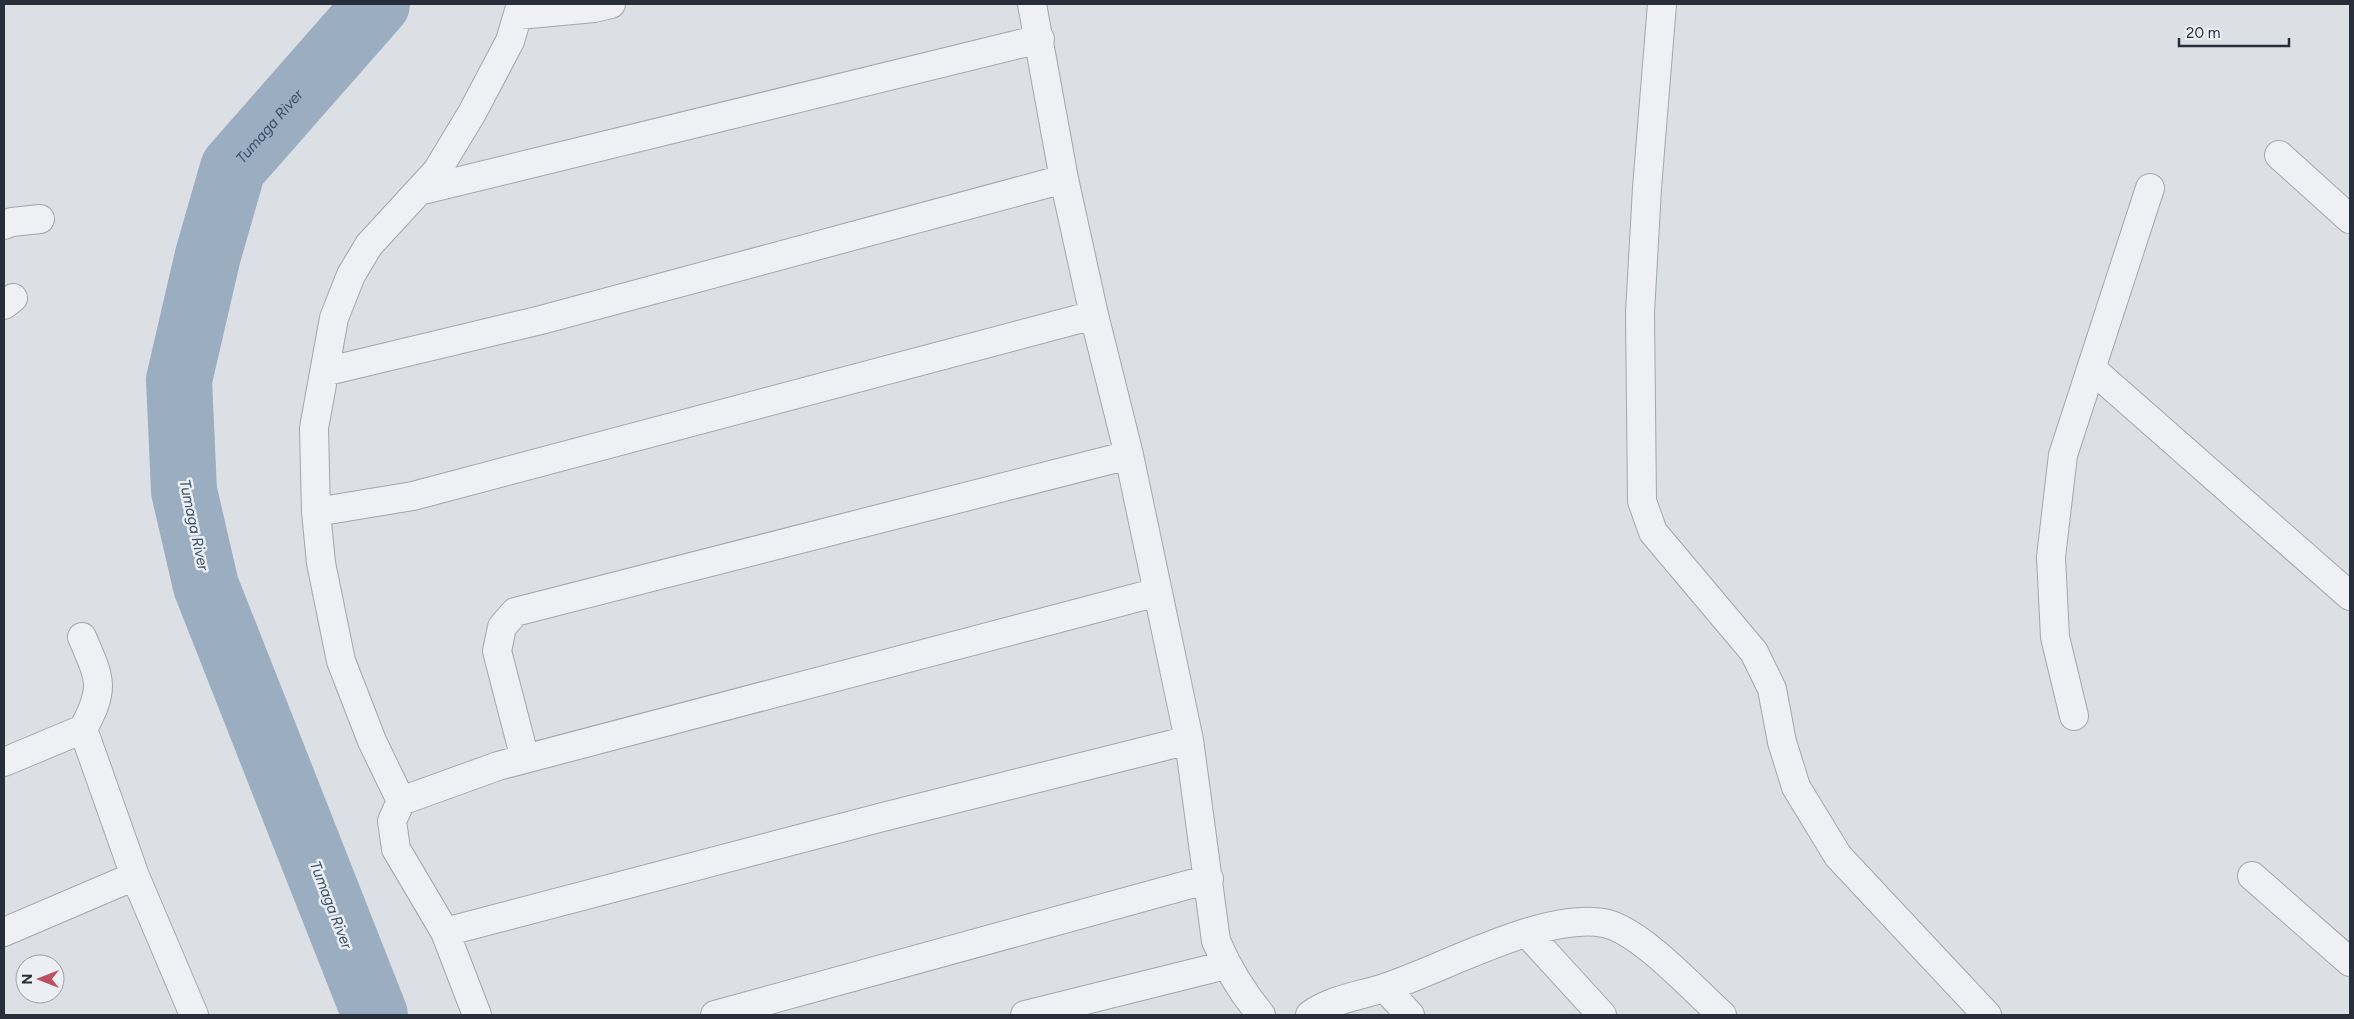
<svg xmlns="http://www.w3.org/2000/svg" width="2354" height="1019" font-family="Figtree,sans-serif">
	<rect width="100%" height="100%" fill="#dce0e4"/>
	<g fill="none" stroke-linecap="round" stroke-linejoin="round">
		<path stroke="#9baec1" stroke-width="66" id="s1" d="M375 1015 206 586 184 491 179 380 208 255 233 168 377 4"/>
		<defs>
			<path id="minor" d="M1032 4 1064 179 1094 315 1129 455 1189 740 1216 941C1228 969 1242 992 1261 1015
				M1662 4 1647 188 1640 313 1642 501 1653 532 1754 652 1772 689 1782 742 1796 787 1838 856 1987 1015
				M519 15 594 8 611 4
				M2279 155 2350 219
				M419 191 1040 39
				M4 225 12 222 40 219
				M4 305 13 298
				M2092 369 2350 596
				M324 372 541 320 1064 179
				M316 512 413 496 1094 315
				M82 637C100 679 106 687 83 729L135 876 194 1015
				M2074 716 2055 637 2051 557 2063 455 2150 188
				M525 759 497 651 502 627 515 612 1129 455
				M4 762 83 729
				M401 801 372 741 341 661 321 563 316 512 314 428 334 318 351 275 369 245 437 171 472 113 510 41 521 4
				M2252 876 2350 962
				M4 932 135 876
				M445 932 879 818 1189 740
				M1527 933 1602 1015
				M1385 988 1410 1015
				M477 1015 445 932 396 849 392 821 401 801 498 766 1158 592
				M715 1015 1209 879
				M1025 1015 1226 965
				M1310 1015C1332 999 1359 996 1384 988 1443 969 1543 912 1604 923 1640 930 1694 990 1722 1015"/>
		</defs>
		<use href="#minor" stroke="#a2a7ad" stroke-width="30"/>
		<use href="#minor" stroke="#eef0f3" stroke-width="28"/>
	</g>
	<g text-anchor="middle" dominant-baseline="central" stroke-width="5" stroke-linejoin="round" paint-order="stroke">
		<g font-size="15" font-style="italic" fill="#374e67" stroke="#ebeef2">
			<text stroke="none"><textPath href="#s1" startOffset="944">Tumaga River</textPath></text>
			<text transform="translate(194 525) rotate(78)">Tumaga River</text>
			<text transform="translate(331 905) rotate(69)">Tumaga River</text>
		</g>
	</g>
	<rect width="2354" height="1019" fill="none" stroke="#282e39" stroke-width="10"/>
	<g transform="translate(40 979) rotate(270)"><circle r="24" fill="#ebeef2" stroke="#9da1a8"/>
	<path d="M0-4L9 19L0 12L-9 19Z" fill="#bc4f61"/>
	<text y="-8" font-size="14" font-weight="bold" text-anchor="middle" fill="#282e39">N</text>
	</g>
	<path d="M2179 38v8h110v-8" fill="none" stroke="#282e39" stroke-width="2.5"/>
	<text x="2186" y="38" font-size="15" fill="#282e39" stroke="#ebeef2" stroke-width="4" paint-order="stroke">20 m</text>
</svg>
